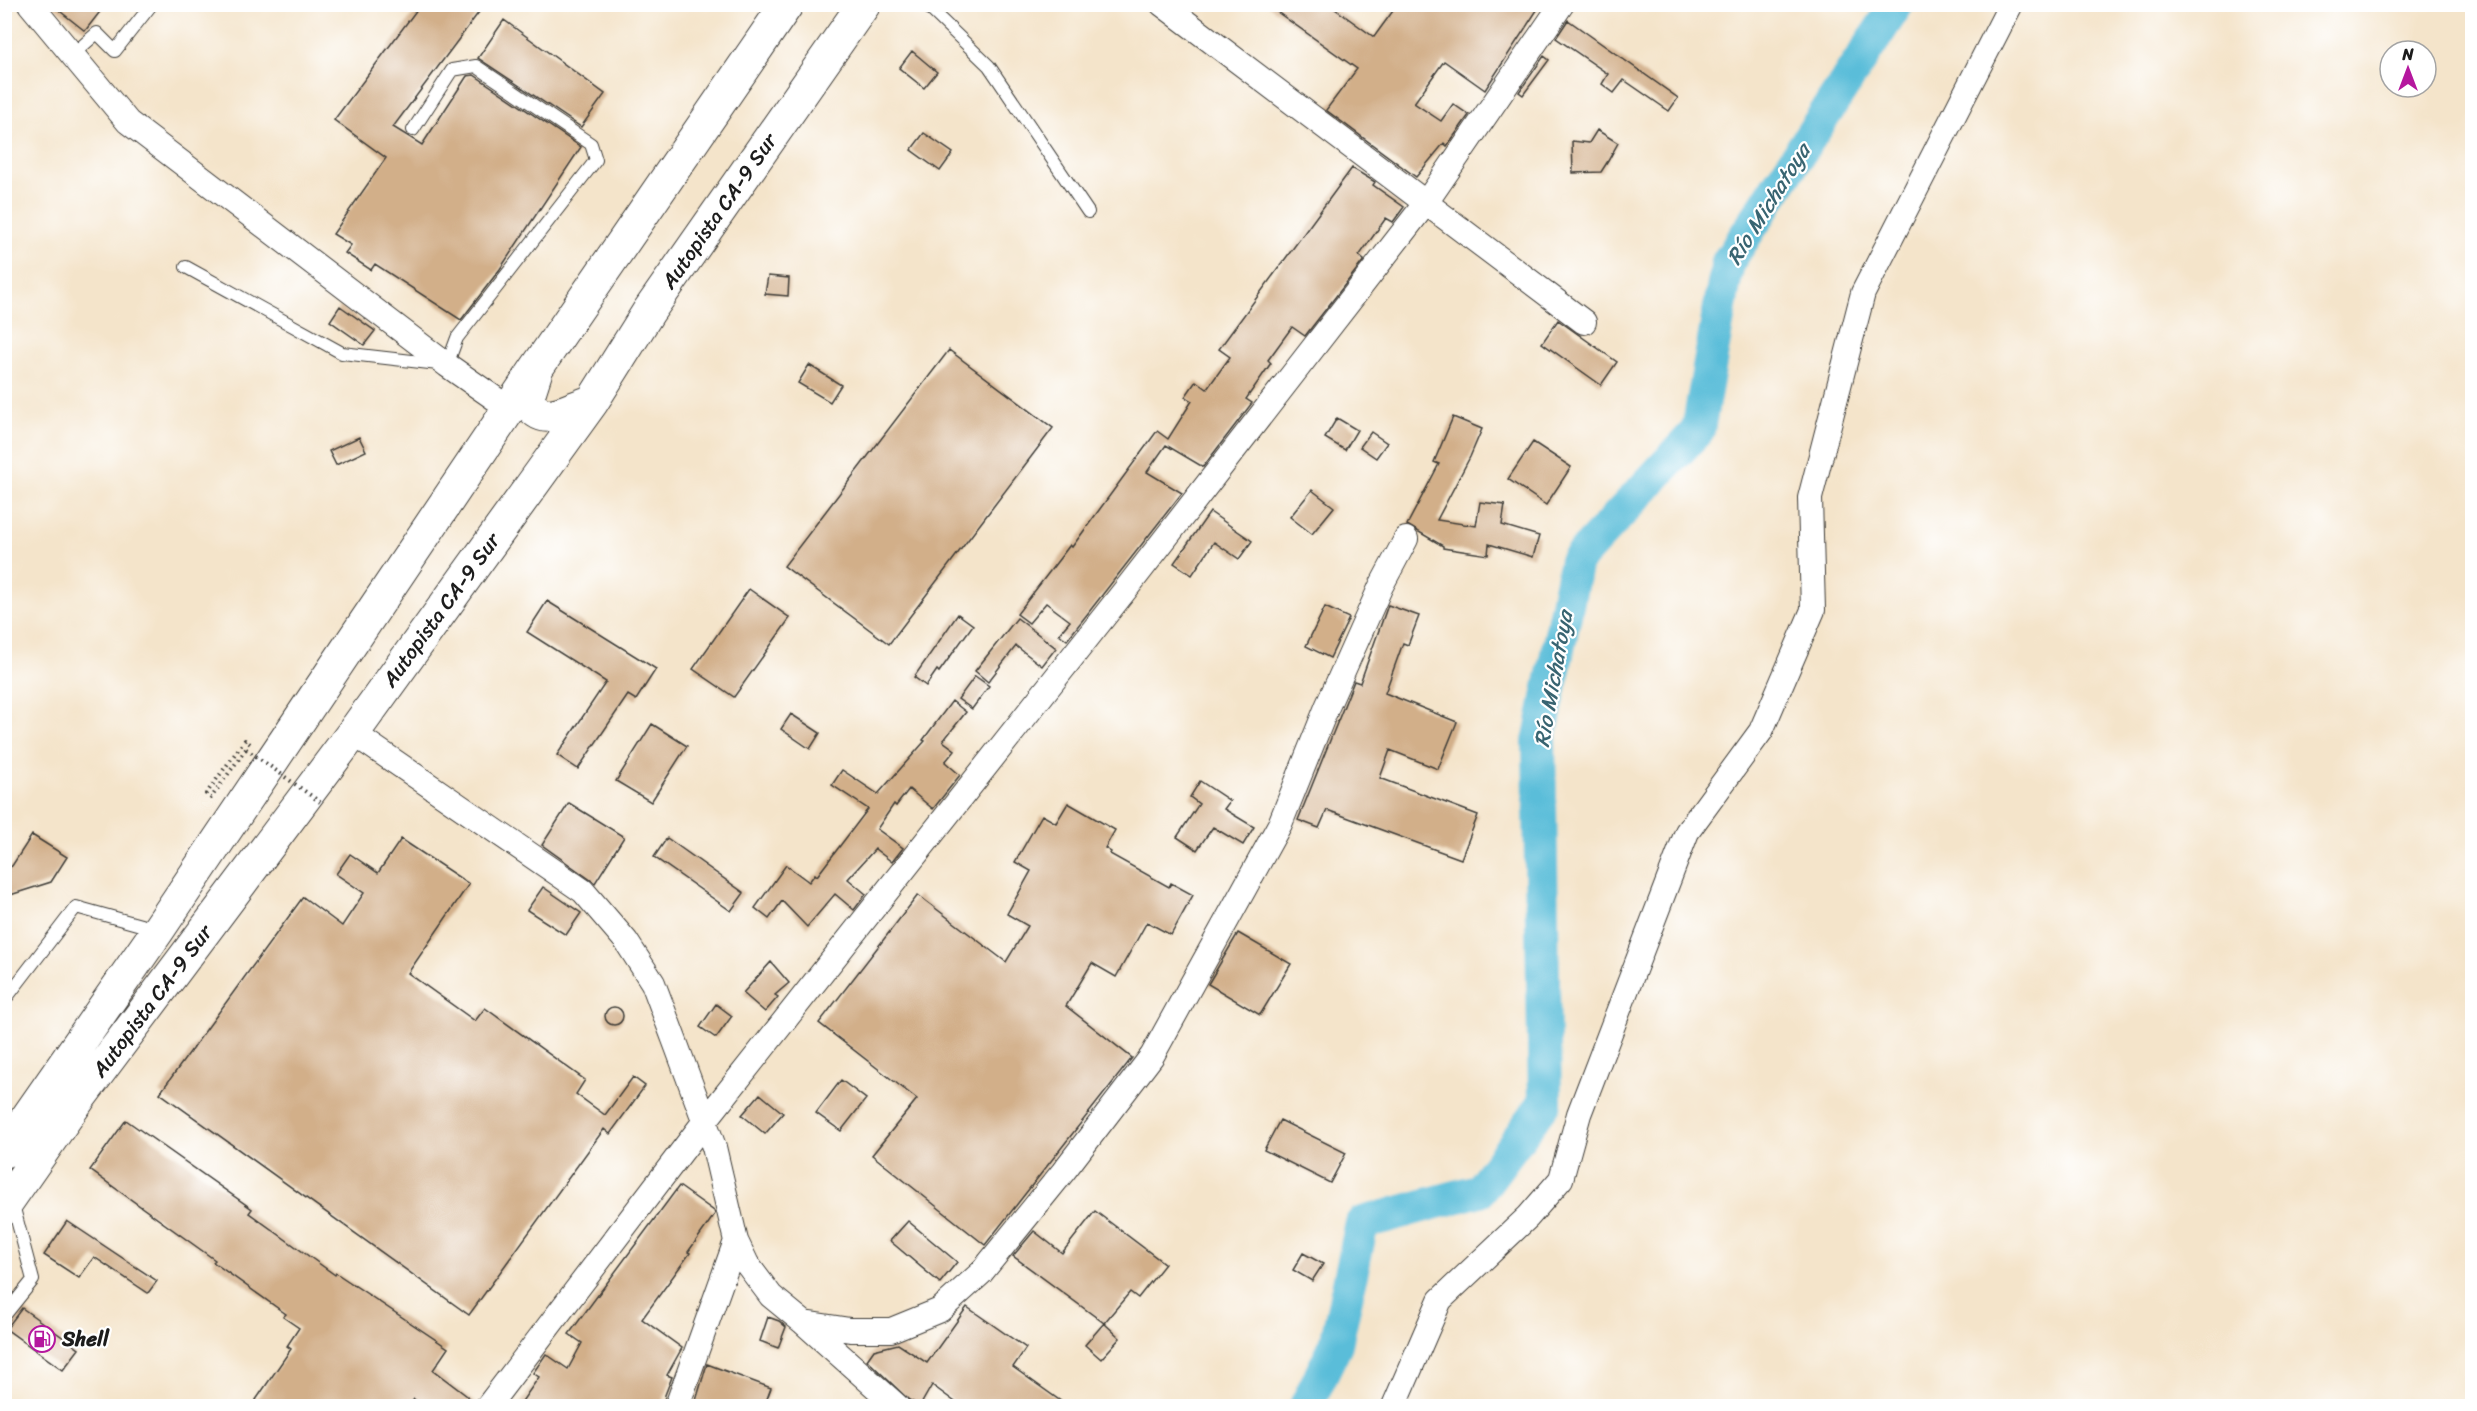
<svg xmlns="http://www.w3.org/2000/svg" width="2477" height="1411" font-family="Sriracha,sans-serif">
	<rect width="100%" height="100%" fill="#fff"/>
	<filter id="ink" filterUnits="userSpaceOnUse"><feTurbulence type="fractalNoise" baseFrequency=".0167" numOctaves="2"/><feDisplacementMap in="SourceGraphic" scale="12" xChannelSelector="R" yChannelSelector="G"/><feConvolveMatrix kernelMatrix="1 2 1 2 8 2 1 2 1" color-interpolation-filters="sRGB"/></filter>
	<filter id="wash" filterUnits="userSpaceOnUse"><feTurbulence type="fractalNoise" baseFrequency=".008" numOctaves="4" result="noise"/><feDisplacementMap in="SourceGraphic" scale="24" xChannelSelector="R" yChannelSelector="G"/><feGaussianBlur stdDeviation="1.35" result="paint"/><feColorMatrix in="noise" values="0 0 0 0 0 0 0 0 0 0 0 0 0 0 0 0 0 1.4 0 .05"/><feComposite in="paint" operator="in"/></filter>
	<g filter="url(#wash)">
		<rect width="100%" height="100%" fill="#f4e4ca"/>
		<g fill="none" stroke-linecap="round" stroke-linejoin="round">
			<path stroke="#5abdd9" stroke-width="34" d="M1306 1406 1336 1344 1362 1223 1480 1190 1545 1102 1539 742 1576 561 1698 430 1728 262 1897 4"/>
		</g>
		<g id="blocks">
			<path fill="#d2af89" d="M51 4H106L85 31Z
				M421 4H485L393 127 422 145 467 76 474 75 581 147 500 269 461 320 375 264 371 270 345 253 351 245 333 234 386 158 334 120Z
				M1266 4H1328L1374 37 1398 4H1541L1485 90 1444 61 1414 103 1441 121 1453 104 1469 115 1447 146 1444 143 1416 177 1326 110 1357 69Z
				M504 20 605 94 581 127 478 58Z
				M1568 20 1678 98 1669 111 1624 80 1614 93 1602 84 1608 74 1556 38Z
				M912 51 937 72 924 88 899 68Z
				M1544 56 1549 60 1523 95 1519 92Z
				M1597 130 1618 143 1608 161 1601 172 1573 173 1572 141 1589 143Z
				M924 133 953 153 940 171 911 150Z
				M1352 168 1375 182 1373 185 1404 207 1393 222 1386 218 1359 256 1364 260 1305 336 1292 327 1268 360 1271 363 1246 399 1252 403 1203 467 1166 445 1147 472 1182 493 1067 640 1059 634 1070 621 1046 603 1029 623 1017 614 1070 545 1072 547 1157 431 1168 439 1192 401 1185 397 1196 381 1207 389 1230 357 1219 349Z
				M768 276 789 278 788 296 765 294Z
				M340 306 375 331 364 345 330 321Z
				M1558 320 1617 362 1601 385 1542 343Z
				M949 350 1053 428 889 644 784 566Z
				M809 365 841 385 830 402 798 383Z
				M1453 417 1482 429 1470 457 1437 520 1476 526 1480 502 1505 505 1502 525 1539 536 1533 557 1489 544 1488 555 1443 548V546L1407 525 1439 464 1434 462Z
				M1337 418 1357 430 1345 450 1325 438Z
				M1371 432 1387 443 1376 458 1360 447Z
				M359 437 366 451 336 465 329 451Z
				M1533 442 1571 467 1546 505 1508 479Z
				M1312 490 1334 507 1312 534 1290 517Z
				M1210 512 1252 541 1239 559 1214 542 1192 575 1174 563Z
				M749 589 790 618 734 697 693 669Z
				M547 601 656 669 636 700 628 695 578 769 557 755 606 682 527 632Z
				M1388 605 1419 616 1408 645 1403 643 1385 693 1457 722 1438 769 1390 750 1380 778 1478 815 1461 859 1327 810 1319 828 1298 820 1354 681 1360 683Z
				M1325 607 1349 618 1330 658 1306 646Z
				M958 614 973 625 939 672 937 670 926 686 914 677Z
				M1017 618 1056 648 1042 666 1016 646 988 682 975 671Z
				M975 676 989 686 972 709 958 699Z
				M952 701 966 712 943 741 955 750 945 762 960 775 933 809 909 789 896 806 894 804 877 829 903 848 892 862 875 849 848 879 866 894 854 910 835 894 807 927 782 901 769 919 755 908 786 865 809 882 815 874 817 876 868 809 832 785 842 770 878 794 925 741 923 740Z
				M791 714 820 733 810 749 781 729Z
				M652 724 687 746 651 802 616 781Z
				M1200 781 1230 801 1224 809 1254 827 1243 845 1213 827 1197 850 1177 837 1199 804 1190 797Z
				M569 803 624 837 595 883 542 845Z
				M1068 803 1115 830 1105 848 1111 852 1110 854 1169 887 1171 883 1193 895 1171 935 1147 922 1116 977 1092 963 1066 1006 1132 1058 985 1245 872 1155 917 1099 819 1023 918 895 1006 962 1028 926 1007 914 1031 871 1015 862 1042 815 1056 823Z
				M32 835 67 857 51 882 4 897V870L12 866Z
				M667 838 744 893 731 911 654 857Z
				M401 839 469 884 408 973 475 1021 485 1008 585 1080 576 1094 605 1115 633 1077 645 1086 610 1134 604 1129 469 1315 160 1093 303 897 342 926 364 893 336 874 350 854 378 873Z
				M543 887 581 913 566 935 527 910Z
				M1238 933 1291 964 1260 1015 1208 984Z
				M771 962 789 983 775 995 778 997 765 1012 743 993Z
				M716 1004 732 1016 716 1038 700 1027Z
				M605 1016a9 9 0 1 1 18 0a9 9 0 1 1-18 0Z
				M841 1080 866 1099 841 1131 816 1113Z
				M760 1094 783 1113 765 1134 742 1115Z
				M126 1120 252 1209 249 1213 335 1275 336 1273 448 1348 433 1370 475 1402 474 1407H423L414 1399 408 1407H251L291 1349 287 1346 299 1328 283 1317 286 1314 213 1262 215 1260 90 1170Z
				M1280 1120 1346 1153 1330 1183 1264 1150Z
				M679 1186 714 1211 715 1214 688 1252 690 1253 642 1319 682 1348 667 1375 672 1377 665 1395 663 1407H518L539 1377 533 1373 546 1354 568 1369 582 1343 569 1334Z
				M1095 1211 1165 1264 1138 1298 1130 1292 1104 1323 1013 1256 1034 1231 1062 1253Z
				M67 1221 157 1281 148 1293 94 1257 79 1278 44 1255Z
				M908 1221 957 1262 940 1283 890 1241Z
				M1303 1253 1323 1264 1312 1281 1293 1270Z
				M967 1307 1026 1348 1013 1367 1069 1407H962L932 1385 920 1406 909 1400 867 1360 874 1350 898 1344 927 1363Z
				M22 1308 79 1349 63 1370 6 1329Z
				M768 1317 779 1321 786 1327 778 1348 760 1341Z
				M1104 1323 1120 1338 1101 1359 1085 1345Z
				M707 1364 771 1388 764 1407H694Z"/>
		</g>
	</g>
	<g filter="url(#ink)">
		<use href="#blocks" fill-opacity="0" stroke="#3c3a36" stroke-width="1.5"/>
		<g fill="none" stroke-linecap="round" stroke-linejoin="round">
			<defs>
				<path id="lane" d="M925 4 989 66 1088 212
					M71 56 97 33 115 51 152 4
					M186 267 342 353 447 365 457 338 596 160 591 144 476 66 452 70 413 130
					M4 1001 76 907 155 929
					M4 1316 33 1280 12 1201"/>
				<path id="street" d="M30 4 128 122 447 365 510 409
					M1162 4 1584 322
					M353 733 583 891 626 941 653 983 677 1047 714 1147 736 1241 747 1264 771 1296 804 1323 897 1406
					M804 1323 850 1330H891L940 1310 981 1273 1063 1172 1152 1056 1280 824 1327 707 1381 586 1406 539
					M488 1406 705 1121 1126 589 1425 204 1562 4
					M677 1406 736 1241
					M1394 1406 1440 1300 1528 1217 1561 1179 1579 1114 1687 832 1761 731 1813 610 1810 498 1863 293 2011 4"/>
				<path id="highway" d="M536 371 527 399C543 431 569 407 592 402
					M4 1151 158 930 536 369 787 4
					M4 1206 80 1097 353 733 592 402 649 311 864 4"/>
			</defs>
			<use href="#lane" stroke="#3c3a36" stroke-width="14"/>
			<use href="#street" stroke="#3c3a36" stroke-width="26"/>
			<use href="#highway" stroke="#3c3a36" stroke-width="35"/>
			<path stroke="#3c3a36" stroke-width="4" stroke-dasharray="1.5 4.5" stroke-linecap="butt" d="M246 749 211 798 206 794 245 740 253 746"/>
			<use href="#lane" stroke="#fff" stroke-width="12"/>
			<use href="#street" stroke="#fff" stroke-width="24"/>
			<use href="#highway" stroke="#fff" stroke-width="33"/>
			<path stroke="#3c3a36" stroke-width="4" stroke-dasharray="1.5 4.5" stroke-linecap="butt" d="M246 749 320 802"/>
		</g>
	</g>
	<defs>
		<symbol id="fuel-ring" viewBox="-11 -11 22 22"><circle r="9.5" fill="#fff" stroke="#b5179e" stroke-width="1.5"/><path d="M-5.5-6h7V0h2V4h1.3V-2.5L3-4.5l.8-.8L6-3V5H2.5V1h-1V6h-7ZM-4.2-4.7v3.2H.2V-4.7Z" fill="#b5179e"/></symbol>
	</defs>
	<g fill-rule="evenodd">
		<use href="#fuel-ring" x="27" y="1324" width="30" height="30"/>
	</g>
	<g text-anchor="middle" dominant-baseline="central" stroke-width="4.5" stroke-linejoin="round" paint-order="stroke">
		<g font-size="21" fill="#1c1c1c" stroke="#fff">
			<text transform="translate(719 211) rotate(-55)">Autopista CA-9 Sur</text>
			<text transform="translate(441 610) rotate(-54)">Autopista CA-9 Sur</text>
			<text transform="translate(152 1001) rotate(-53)">Autopista CA-9 Sur</text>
		</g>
		<g font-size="21" font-weight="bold" fill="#1c1c1c" stroke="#fff" text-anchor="start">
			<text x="62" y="1339">Shell</text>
		</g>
		<g font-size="22" font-style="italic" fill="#386471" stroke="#fff">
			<text transform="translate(1768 204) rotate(-58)">Río Michatoya</text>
			<text transform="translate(1553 679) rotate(-80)">Río Michatoya</text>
		</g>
	</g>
	<rect width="2477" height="1411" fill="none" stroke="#fff" stroke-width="24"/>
	<g transform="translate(2408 69)"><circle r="28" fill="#ffffff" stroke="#a4a4a4" stroke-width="1.5"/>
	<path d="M0-4.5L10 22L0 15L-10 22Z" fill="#b5179e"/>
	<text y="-9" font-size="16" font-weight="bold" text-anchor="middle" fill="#1c1c1c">N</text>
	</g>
</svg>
